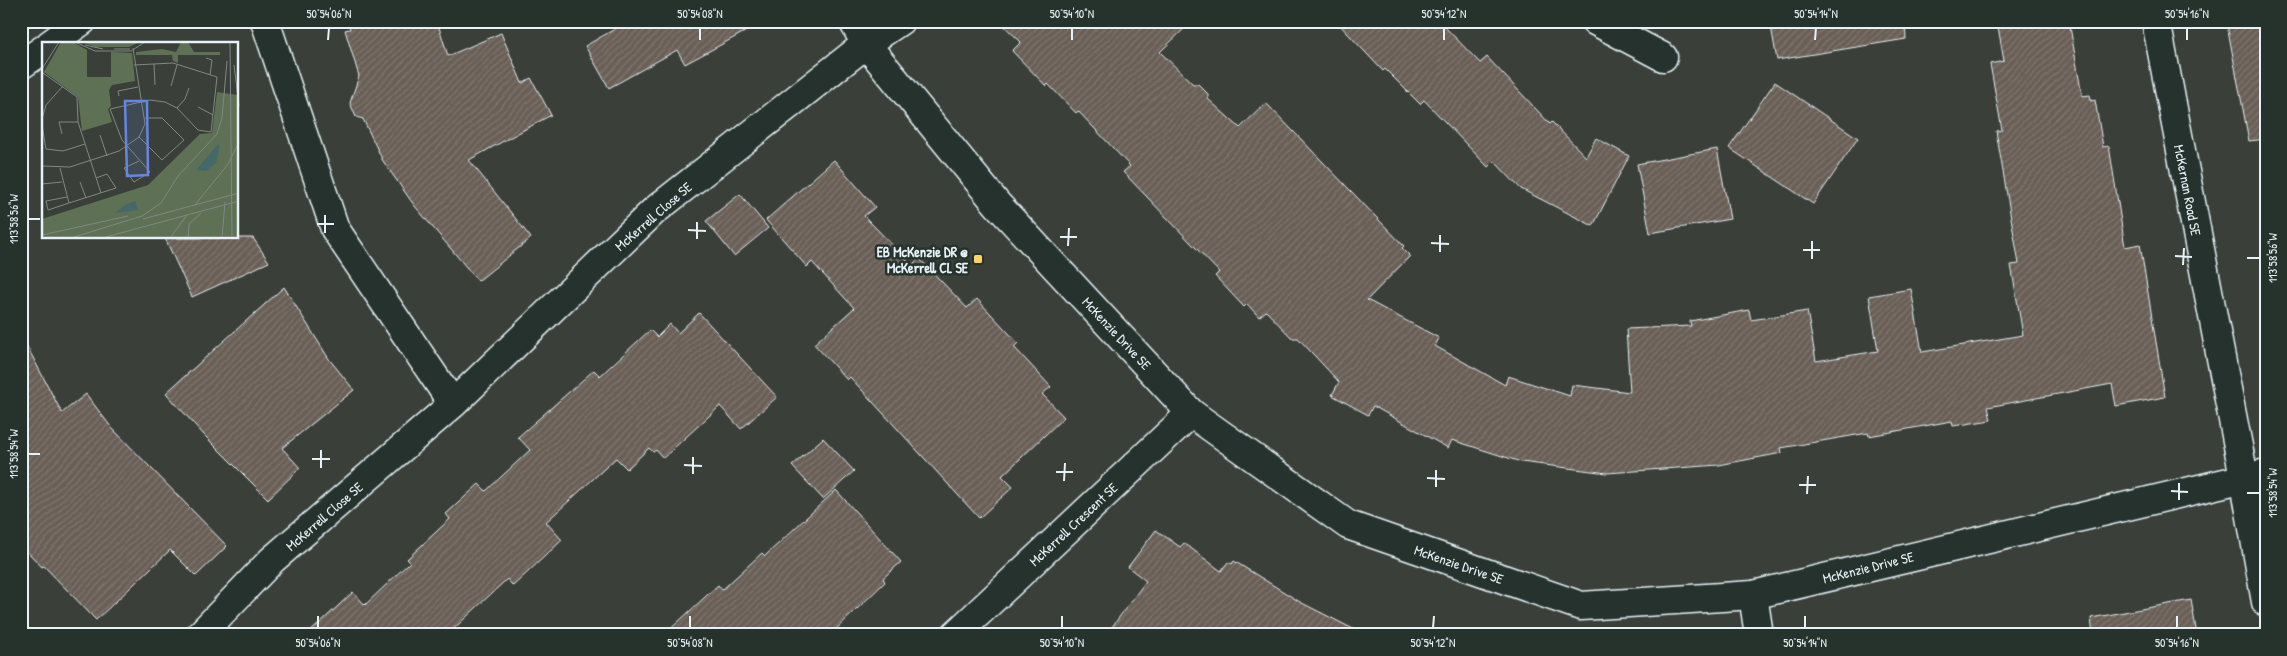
<svg xmlns="http://www.w3.org/2000/svg" width="2287" height="656" font-family="'Patrick Hand',sans-serif">
	<defs>
		<pattern id="building-hatch" width="6" height="6" patternUnits="userSpaceOnUse" patternTransform="scale(1.25)"><rect width="6" height="6" fill="#6a5e56"/><path d="M-1 1l2-2M0 6l6-6M5 7l2-2" fill="none" stroke="#7f766f"/></pattern>
	</defs>
	<rect width="100%" height="100%" fill="#3a4039"/>
	<filter id="ink" filterUnits="userSpaceOnUse"><feTurbulence type="fractalNoise" baseFrequency=".02" numOctaves="2"/><feDisplacementMap in="SourceGraphic" scale="10" xChannelSelector="R" yChannelSelector="G"/><feConvolveMatrix kernelMatrix="1 2 1 2 8 2 1 2 1" color-interpolation-filters="sRGB"/></filter>
	<g filter="url(#ink)">
		<path fill="url(#building-hatch)" stroke="#e8f1f8" d="M348 21H437L448 56 501 33 522 83 531 78 551 115 469 160 531 238 478 281 414 205 383 161 363 119 356 117 350 103 359 76 345 30 350 29Z
			M629 21H765L685 64 677 50 609 88 585 46Z
			M999 21H1192L1160 52 1193 84H1198L1208 94V99L1240 128 1266 103 1404 246 1402 248 1410 256 1367 300 1439 338 1435 346 1505 385 1508 376 1570 396 1572 385 1630 392 1626 329 1691 326 1690 321 1749 310 1751 320 1807 311 1816 361 1878 351 1869 296 1911 289 1922 352 2023 335 2011 265 2019 264 1996 131 2002 130 1990 64 2004 61 1997 21H2069L2082 96 2090 95 2091 101 2095 100 2103 147 2109 146 2125 247 2140 244 2165 397 2116 406 2112 384 1988 407 1991 420 1953 426 1952 421 1869 436 1868 433 1781 448 1782 453 1719 465 1607 473 1521 462 1452 440 1448 448 1373 406 1368 415 1332 395 1339 382 1298 338H1292L1266 311 1259 317 1247 304 1244 307 1215 276 1219 272 1123 172 1130 166 1078 111 1076 113 1048 84 1046 86 1012 51 1021 42Z
			M1336 21H1439L1480 63 1487 57 1550 124 1552 122 1586 157 1596 138 1629 156 1593 226 1521 189 1494 161 1488 167 1424 100 1420 104 1385 69 1383 71Z
			M1770 21H1905L1906 39 1777 60Z
			M2248 21H2266V139L2249 141 2227 25Z
			M1775 82 1858 138 1813 204 1729 148Z
			M1717 149 1730 219 1650 233 1637 164Z
			M834 160 875 207 864 216 912 265 919 258 967 308 977 299 1018 343 1014 347 1051 387 1042 394 1064 417 1002 476 1013 487 979 518 850 377 847 380 814 344 854 308 812 262 807 267 766 220Z
			M740 194 768 228 734 256 706 221Z
			M165 238H253L269 262 192 297Z
			M284 287 329 359 354 390 282 448 300 468 268 499 204 435 166 393Z
			M699 313 777 397 741 429 720 406 663 458 656 450 653 452 649 448 627 469 616 458 546 522 562 540 513 586 507 579 447 635H307L353 592 365 605 410 562 407 559 450 519 446 514 479 484 486 491 530 450 518 437 594 370 600 376 650 330 657 337 670 324 678 333Z
			M21 335 62 413 86 394 111 427 227 546 196 576 170 550 96 620 44 566 42 567 21 545Z
			M823 438 854 471 823 499 792 466Z
			M836 490 901 562 883 578 885 582 830 635H664L718 585 722 590 762 553 765 556Z
			M1156 530 1180 547 1184 543 1221 571 1228 562 1232 564 1234 561 1300 602 1365 635H1106L1146 581 1128 567Z
			M2191 600 2197 635H2093L2091 618Z"/>
		<g fill="none" stroke-linecap="round" stroke-linejoin="round">
			<defs>
				<path id="minor" d="M265 21 335 229 453 404
					M1595 21 1663 57
					M2156 21 2244 477 2266 602
					M50 44 82 21
					M21 65 44 49
					M1753 595 1759 635
					M200 635 272 560 453 404 654 211 866 44 900 21
					M955 635 1191 413"/>
				<path id="tertiary" d="M853 21 866 44 997 204 1191 413 1348 525 1581 606 1753 595 2266 473"/>
			</defs>
			<use href="#minor" stroke="#e8f1f8" stroke-width="31"/>
			<use href="#tertiary" stroke="#e8f1f8" stroke-width="31"/>
			<use href="#minor" stroke="#26332d" stroke-width="28"/>
			<use href="#tertiary" stroke="#26332d" stroke-width="28"/>
		</g>
	</g>
	<path fill="none" stroke="#e8f1f8" stroke-width="2" d="M328 40 329 28M700 40V28M1072 40V28M1444 40V28M1815 40 1816 28M2187 40V28M28 219H40M317 224H334M688 230 706 231M325 233V215M1060 237H1077M697 239V222M1431 243 1449 244M1068 246 1069 228M1803 250H1820M1440 252V235M2175 256 2192 257M2247 258H2260M1812 259V241M2183 265 2184 248M28 454H40M312 459H330M684 465 702 466M321 468V450M1056 472H1073M693 474V457M1427 478 1445 479M1064 481 1065 463M1799 485H1816M1436 487V470M2171 491 2188 492M2247 493H2260M1807 494 1808 476M2179 500V483M318 628V616M690 628V616M1062 628V616M1433 628 1434 616M1805 628V616M2177 628V616"/>
	<rect fill="#ffd166" stroke="#26332d" stroke-width="2" x="973" y="254" width="10" height="10" rx="2.5"/>
	<g text-anchor="middle" dominant-baseline="central" stroke-width="5" stroke-linejoin="round" paint-order="stroke">
		<g font-size="14" fill="#e8f1f8" stroke="#26332d">
			<text transform="translate(2188 190) rotate(79)">McKernan Road SE</text>
			<text transform="translate(653 216) rotate(-41)">McKerrell Close SE</text>
			<text transform="translate(1117 333) rotate(47)">McKenzie Drive SE</text>
			<text transform="translate(324 516) rotate(-41)">McKerrell Close SE</text>
			<text transform="translate(1073 524) rotate(-43)">McKerrell Crescent SE</text>
			<text transform="translate(1459 564) rotate(19)">McKenzie Drive SE</text>
			<text transform="translate(1868 567) rotate(-14)">McKenzie Drive SE</text>
		</g>
		<g font-size="14" font-weight="bold" fill="#e8f1f8" stroke="#26332d" text-anchor="end">
			<text x="968" y="251">EB McKenzie DR @<tspan x="968" dy="16">McKerrell CL SE</tspan></text>
		</g>
	</g>
	<g transform="translate(42 42)">
		<rect width="196" height="196" fill="#3a4039"/>
		<path d="M19 0H31L45 8V35H69V10L90 11 93 39 70 43 67 48 69 64 66 67 70 80 40 89 36 55 2 30ZM40 0H98L87 5H53ZM139 0H146L152 10H178V13H136V21L131 19 130 13H94V10L120 7 134 10ZM175 50 196 53V196H0V177L106 143 158 92 170 91Z" fill="#5e7154"/>
		<path d="M15 11 28 19 18 36 5 28Z" fill="#5e7154"/>
		<path d="M176 102 178 104 174 121 164 129 154 128ZM93 159 96 168 73 171 83 163Z" fill="#45686b"/>
		<path fill="none" stroke="#808785" stroke-width="1" d="M33 0 53 9H89L103 0M188 0 190 196M43 3 61 7M72 7H88M164 16 170 18 168 33M112 22 113 43M92 23 131 21 175 35 169 90 156 88 135 66 123 60 108 58 68 67 80 98 108 130 92 140 82 126 97 119M192 23 197 64M0 27 17 0M1 31 35 55 36 80 59 151M129 44 135 23M77 54 76 49 96 45M156 65 171 73M135 66 143 57 147 46M0 77 4 63 21 44M0 83 4 107 21 109 43 102M20 92 17 80H36M58 93 65 114M97 95 120 118 142 98 120 76H103M0 124 28 125 77 109 97 95 103 82 91 6M18 126 27 161 74 146 65 132 54 136M38 140 44 156M0 142 20 140M25 155 4 159 6 168 27 161M153 163 186 122 197 100M101 177 197 151M0 193 86 174M29 196 100 174 119 161 136 134 175 92 180 76 185 19M60 196 197 159M128 196 145 173M146 196 147 182 159 171M180 196 183 160"/>
		<path fill="#6487e3" fill-opacity="0.15" stroke="#6487e3" stroke-width="2.5" d="M83 59H105L106 133 85 134Z"/>
		<rect width="196" height="196" fill="none" stroke="#e8f1f8" stroke-width="2.5"/>
	</g>
	<rect width="2287" height="656" fill="none" stroke="#26332d" stroke-width="55"/>
	<rect x="28" y="28" width="2232" height="600" fill="none" stroke="#e8f1f8" stroke-width="2"/>
	<g font-size="12" text-anchor="middle" fill="#e8f1f8">
		<text x="329" y="18">50°54'06"N</text>
		<text x="700" y="18">50°54'08"N</text>
		<text x="1072" y="18">50°54'10"N</text>
		<text x="1444" y="18">50°54'12"N</text>
		<text x="1816" y="18">50°54'14"N</text>
		<text x="2187" y="18">50°54'16"N</text>
		<text transform="translate(14 219) rotate(-90)" y="4">113°58'56"W</text>
		<text transform="translate(2273 258) rotate(-90)" y="4">113°58'56"W</text>
		<text transform="translate(14 454) rotate(-90)" y="4">113°58'54"W</text>
		<text transform="translate(2273 493) rotate(-90)" y="4">113°58'54"W</text>
		<text x="318" y="647">50°54'06"N</text>
		<text x="690" y="647">50°54'08"N</text>
		<text x="1062" y="647">50°54'10"N</text>
		<text x="1433" y="647">50°54'12"N</text>
		<text x="1805" y="647">50°54'14"N</text>
		<text x="2177" y="647">50°54'16"N</text>
	</g>
</svg>
